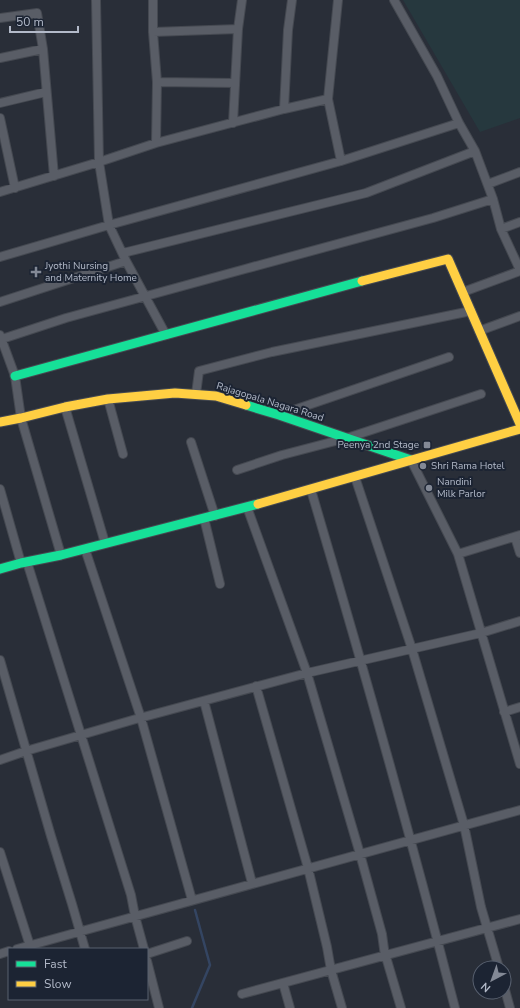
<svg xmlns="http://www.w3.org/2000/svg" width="520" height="1008" font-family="'Nunito Sans',sans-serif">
	<rect width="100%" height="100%" fill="#292e38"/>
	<path fill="#26383e" d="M403 0H520V118L480 132Z"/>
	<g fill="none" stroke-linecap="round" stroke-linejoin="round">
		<path stroke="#344562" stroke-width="2.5" d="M192 1008 210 965 195 910"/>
		<defs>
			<path id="street" d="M96 0 99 162 109 225 126 261 166 335
				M153 0V32L157 82 156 143
				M338 0 328 99 341 161
				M394 0 437 76 459 123 475 151 493 199 501 229 520 270
				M0 18 37 13 43 49 54 176
				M153 32 238 29
				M0 58 43 49
				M157 82 235 83
				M0 103 46 92
				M284 109 288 30 292 0
				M0 118 15 188
				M233 123 238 29 242 0
				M488 184 520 172
				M0 192 99 162 156 143 284 109 328 99
				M501 229 520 222
				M123 253 366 193 475 151
				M0 257 109 225 341 161 459 123
				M463 292 520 271
				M0 302 126 261
				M479 331 520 316
				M0 335 15 376 21 418 61 555
				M2 339 66 318 245 269 433 218 493 199
				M196 394 199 371 272 352 471 311
				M108 399 123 454
				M65 407 105 543
				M279 415 449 357
				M191 442 215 516
				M411 460 458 554 520 764
				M237 470 282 455 347 438 481 394
				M355 477 412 649 464 825 481 907 499 968
				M0 489 21 563
				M311 490C362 662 410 834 455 1008
				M247 507 307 673 360 854 382 934 385 956 386 957 401 1008
				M204 518 220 584
				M515 537 520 553
				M85 549 141 718 192 900
				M458 554 520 535
				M27 562 131 895 135 916 144 949
				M0 660 51 836 72 904 85 949
				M256 686 308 868 327 947 331 970 342 1008
				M204 701 252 883
				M504 712 520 707
				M0 760 26 751 136 719 307 673 481 633 520 621
				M0 852 31 949
				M17 949 520 810
				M0 954 9 951
				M147 954 187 941
				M147 961 159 1008
				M283 983 290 1008
				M504 986 510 1008
				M242 994 520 919"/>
			<path id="fast" d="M15 376 362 281
				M246 405 279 415 411 460
				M0 569 21 563 61 555 258 504"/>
			<path id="slow" d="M362 281 448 259 520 424
				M0 422 21 418 65 407 108 399 175 393 216 396 246 405
				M258 504 520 429"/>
		</defs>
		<use href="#street" stroke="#454951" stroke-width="10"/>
		<use href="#fast" stroke="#454951" stroke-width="11"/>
		<use href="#slow" stroke="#454951" stroke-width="11"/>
		<use href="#street" stroke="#595d66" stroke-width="8"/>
		<use href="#fast" stroke="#16e098" stroke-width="9"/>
		<use href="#slow" stroke="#ffcf43" stroke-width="9"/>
	</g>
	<g fill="#838996" stroke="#1c2433" stroke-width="1.5">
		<path d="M34 266h4v4h4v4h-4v4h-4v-4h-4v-4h4z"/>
		<rect x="423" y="441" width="8" height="8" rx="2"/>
		<circle cx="423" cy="466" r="4"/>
		<circle cx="429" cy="488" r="4"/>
	</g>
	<g text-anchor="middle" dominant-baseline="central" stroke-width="4" stroke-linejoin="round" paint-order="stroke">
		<g font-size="10" fill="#b3bac9" stroke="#1c2433" text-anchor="start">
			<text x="45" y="266">Jyothi Nursing<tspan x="45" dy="12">and Maternity Home</tspan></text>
			<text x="419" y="445" text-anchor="end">Peenya 2nd Stage</text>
			<text x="431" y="466">Shri Rama Hotel</text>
			<text x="437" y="482">Nandini<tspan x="437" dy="12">Milk Parlor</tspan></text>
		</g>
		<g font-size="10" fill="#b3bac9" stroke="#1c2433">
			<text transform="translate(270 402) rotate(17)">Rajagopala Nagara Road</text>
		</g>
	</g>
	<rect x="8" y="948" width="140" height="52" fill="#1c2433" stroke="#58606f"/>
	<rect x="16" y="961" width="20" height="6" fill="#16e098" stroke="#58606f"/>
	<text x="44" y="968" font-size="12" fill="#b3bac9">Fast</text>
	<rect x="16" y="981" width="20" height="6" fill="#ffcf43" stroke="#58606f"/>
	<text x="44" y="988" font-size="12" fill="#b3bac9">Slow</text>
	<g transform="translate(492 980) rotate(221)"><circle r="19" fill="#1c2433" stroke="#58606f"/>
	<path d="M0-3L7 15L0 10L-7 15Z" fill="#838996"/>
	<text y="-6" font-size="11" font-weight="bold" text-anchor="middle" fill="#b3bac9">N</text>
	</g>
	<path d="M10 26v6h68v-6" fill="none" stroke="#b3bac9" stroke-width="2"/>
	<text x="16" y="26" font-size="12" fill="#b3bac9" stroke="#1c2433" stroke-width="3" paint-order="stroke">50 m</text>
</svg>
